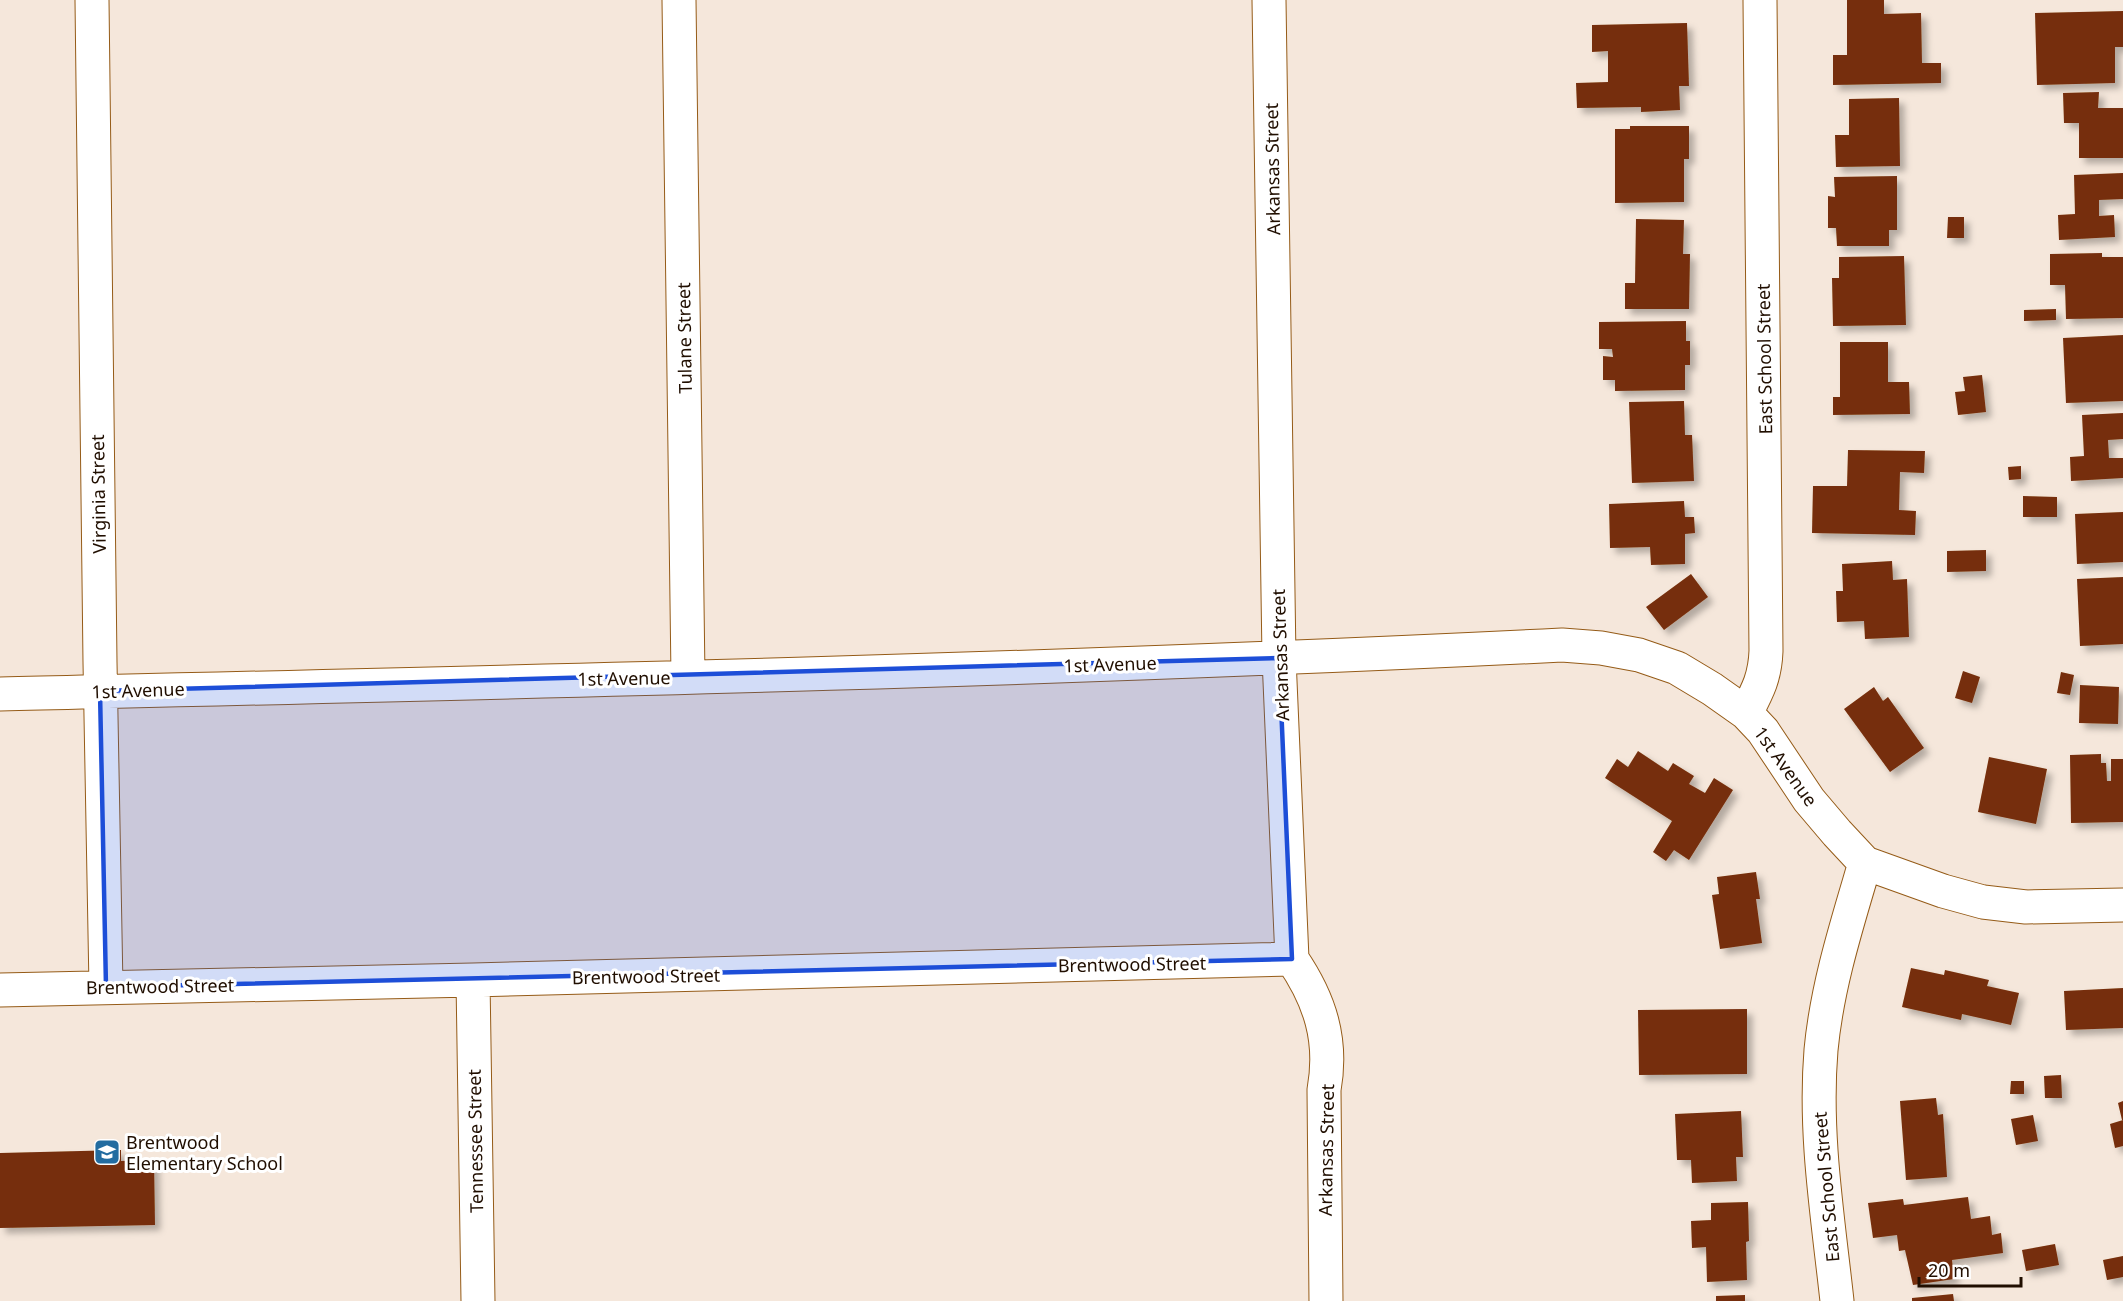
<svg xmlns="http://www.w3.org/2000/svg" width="2123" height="1301" font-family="'Noto Sans',sans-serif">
	<defs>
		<filter id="shadow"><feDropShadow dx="5.5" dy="5.5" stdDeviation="3" flood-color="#0004"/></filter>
	</defs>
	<rect width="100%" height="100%" fill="#f5e7db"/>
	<path fill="#762f09" filter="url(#shadow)" d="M1847 0H1884V14L1921 13 1922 63H1941V83L1833 85V55H1847Z
		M2123 11V47H2115V83L2037 85 2035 13Z
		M1687 23 1689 86H1679L1680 110 1641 112V107L1577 108 1576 83 1608 82V51L1592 52V25Z
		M2099 92 2098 108H2123V158H2079V123H2064L2063 93Z
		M1899 98 1900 166 1836 167 1835 135H1849V99Z
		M1630 126H1689V159H1684V202L1615 203V129H1630Z
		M2123 173V199L2099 200V216L2114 215 2115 237 2059 240 2058 215 2075 214 2074 175Z
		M1897 176V230H1889V246H1837L1836 228H1828V196L1835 197 1834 177Z
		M1948 217H1964V238H1947Z
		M1636 219 1684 220 1683 254H1690L1689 309H1625V283H1635Z
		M2102 253V257H2123V318L2066 319 2065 285H2050V254Z
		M1904 256 1906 325 1833 326 1832 278H1839V257Z
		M2056 309V320L2024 321V310Z
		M1686 321V341H1690V365H1685V390L1615 391V380H1603V356L1613 357 1612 349H1599V322Z
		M2123 335V401L2066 403 2063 338Z
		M1840 342H1888V382H1909L1910 414 1833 415V397H1840Z
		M1982 375 1986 412 1958 415 1955 392 1965 391 1963 377Z
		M1684 401 1685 435H1692L1694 481 1632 483 1629 402Z
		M2123 413V439L2108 440 2109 458H2123V478L2071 481 2070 457 2084 456 2082 415Z
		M1848 450 1925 451 1924 473 1900 472 1899 510 1916 511 1915 535 1812 533 1813 486H1847Z
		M2021 466V479L2009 480 2008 467Z
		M2023 496 2057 497V517H2023Z
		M1684 501 1685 517H1694L1695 533 1685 534V564L1651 565 1650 547 1610 548 1609 504Z
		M2123 512V562L2077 564 2075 514Z
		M1986 550V571L1947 572V551Z
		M1892 561 1893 580 1907 579 1909 637 1865 639 1864 621 1837 622 1836 591H1843L1842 564Z
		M1691 574 1708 597 1664 630 1646 607Z
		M2123 577V644L2080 646 2077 579Z
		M1963 671 1980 677 1972 703 1955 698Z
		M2061 672 2074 675 2070 695 2057 693Z
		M2080 685 2119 687 2118 724 2079 723Z
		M1874 687 1883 701 1888 697 1924 748 1890 772 1844 709Z
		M1638 751 1668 771 1673 763 1694 776 1689 784 1705 793 1714 778 1733 790 1689 860 1674 850 1666 861 1653 852 1672 821 1605 778 1617 759 1628 767Z
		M2101 754V763H2106L2107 781H2111V759H2123V822L2071 823 2070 755Z
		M1989 757 2047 769 2036 824 1978 812Z
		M1756 872 1760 899H1756L1762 943 1720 949 1712 895 1719 894 1717 877Z
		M1911 968 1944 975 1945 970 1989 980 1987 986 2019 993 2011 1025 1962 1014 1961 1020 1902 1007Z
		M2123 988V1028L2066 1030 2064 991Z
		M1747 1009V1074L1639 1075 1638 1010Z
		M2061 1075 2062 1098H2045L2044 1076Z
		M2011 1081H2024V1094H2010Z
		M1936 1098 1938 1115 1943 1114 1947 1177 1906 1180 1900 1101Z
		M2123 1101V1120H2122L2118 1103Z
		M1741 1111 1743 1157H1736L1737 1181 1692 1183 1691 1160H1677L1675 1114Z
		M2033 1115 2038 1141 2016 1145 2011 1119Z
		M2123 1120V1146L2115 1148 2110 1124Z
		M121 1150V1161L154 1160 155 1225 0 1228V1153Z
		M1968 1197 1971 1219 1990 1216 1992 1235 2001 1233 2003 1253 1952 1260 1954 1279 1913 1285 1905 1250 1899 1251 1897 1235 1873 1238 1868 1203 1903 1199 1904 1205Z
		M1748 1202 1749 1241 1746 1242 1747 1280 1707 1282 1706 1247 1692 1248 1691 1221 1711 1220V1203Z
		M2055 1244 2059 1265 2026 1271 2022 1250Z
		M2123 1256V1277L2107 1280 2103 1260Z
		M1953 1294 1954 1301H1912V1298Z
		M1745 1295V1301H1716V1296Z"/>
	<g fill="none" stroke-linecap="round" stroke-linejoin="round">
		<defs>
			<path id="minor" d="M92 0 100 662 106 987
				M679 0 688 677
				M1269 0 1279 658 1292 959C1320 1000 1333 1040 1324 1090L1326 1301
				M0 694C521 682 1042 671 1562 645L1601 648 1639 655 1677 668 1712 689 1746 713 1763 731 1809 800 1837 833 1865 863 1943 891 1983 902 2026 907 2123 905
				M1746 713C1758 690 1765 677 1766 651L1760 0
				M473 980 478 1301
				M0 990 473 980 1292 959
				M1837 1301C1828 1218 1814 1134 1821 1050 1827 986 1847 924 1865 863"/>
		</defs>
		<use href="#minor" stroke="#955b17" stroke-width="35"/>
		<use href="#minor" stroke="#fff" stroke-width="33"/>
	</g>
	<path fill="#1d4ed8" fill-opacity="0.2" stroke="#1d4ed8" stroke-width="4.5" stroke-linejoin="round" d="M1279 658 1292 959 106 987 100 691Z"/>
	<defs>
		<symbol id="school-square" viewBox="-11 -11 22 22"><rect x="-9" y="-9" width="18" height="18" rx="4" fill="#236ca0" stroke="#fff"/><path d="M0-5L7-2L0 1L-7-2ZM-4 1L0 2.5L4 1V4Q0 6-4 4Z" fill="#fff"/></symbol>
	</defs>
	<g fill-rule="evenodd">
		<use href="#school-square" x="92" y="1137" width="30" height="30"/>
	</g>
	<g text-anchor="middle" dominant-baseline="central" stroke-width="6" stroke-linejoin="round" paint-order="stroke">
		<g font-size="18" fill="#200e00" stroke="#fff">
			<text transform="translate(1272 169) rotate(-91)">Arkansas Street</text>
			<text transform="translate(684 338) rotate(-91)">Tulane Street</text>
			<text transform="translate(1764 359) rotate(-91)">East School Street</text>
			<text transform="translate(98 494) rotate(-91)">Virginia Street</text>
			<text transform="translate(1280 655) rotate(-92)">Arkansas Street</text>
			<text transform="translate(1110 664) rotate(-2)">1st Avenue</text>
			<text transform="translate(624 678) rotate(-1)">1st Avenue</text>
			<text transform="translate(138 690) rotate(-2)">1st Avenue</text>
			<text transform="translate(1786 766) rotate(54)">1st Avenue</text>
			<text transform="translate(1132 964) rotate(-1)">Brentwood Street</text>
			<text transform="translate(646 976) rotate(-1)">Brentwood Street</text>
			<text transform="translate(160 986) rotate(-1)">Brentwood Street</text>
			<text transform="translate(475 1141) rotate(-91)">Tennessee Street</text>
			<text transform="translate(1326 1150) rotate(-89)">Arkansas Street</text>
			<text transform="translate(1826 1187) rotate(-95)">East School Street</text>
		</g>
		<g font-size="18" fill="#200e00" stroke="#fff" text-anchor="start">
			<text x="126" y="1142">Brentwood<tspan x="126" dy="21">Elementary School</tspan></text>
		</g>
	</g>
	<path d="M1919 1277v9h102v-9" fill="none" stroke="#200e00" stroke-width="3"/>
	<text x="1928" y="1277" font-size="18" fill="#200e00" stroke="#ffffff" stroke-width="4.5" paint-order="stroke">20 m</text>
</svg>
